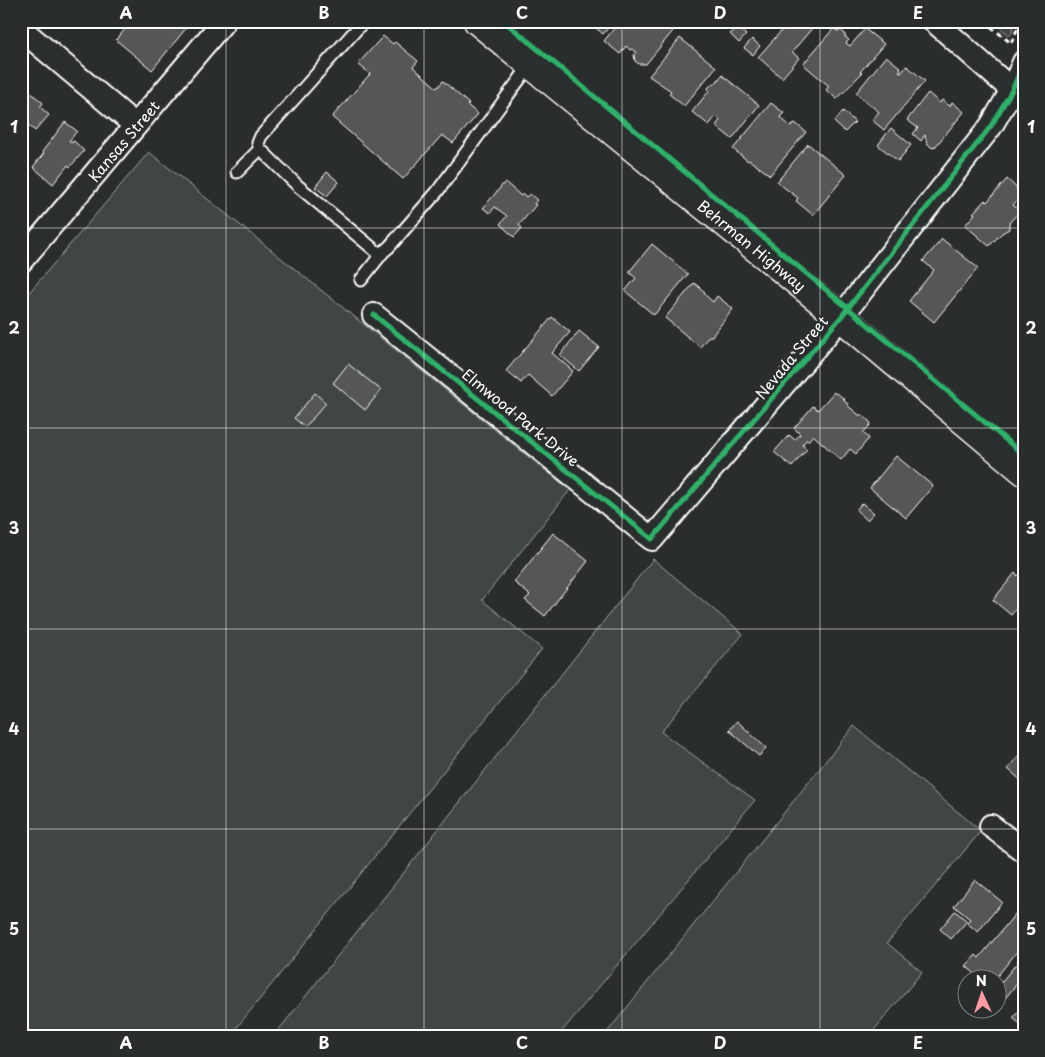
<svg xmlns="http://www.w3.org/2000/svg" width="1045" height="1057" font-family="'Playpen Sans',sans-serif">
	<rect width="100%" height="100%" fill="#2a2d2e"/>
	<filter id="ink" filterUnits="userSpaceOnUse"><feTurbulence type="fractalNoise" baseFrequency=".02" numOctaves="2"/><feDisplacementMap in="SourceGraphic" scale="10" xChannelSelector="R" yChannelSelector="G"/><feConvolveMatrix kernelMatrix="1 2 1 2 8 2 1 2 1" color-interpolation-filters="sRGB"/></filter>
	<g filter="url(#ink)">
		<path fill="#414445" stroke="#a0a2a2" d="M992 21H1016L1010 36Z
			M149 152 570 490 482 600 542 649 230 1036H21V302Z
			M653 559 743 634 661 732 755 800 558 1036H274Z
			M854 726 981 831 887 943 922 972 869 1036H604Z"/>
		<path fill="#555758" stroke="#fff" d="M132 21H192L152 70 116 40Z
			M588 21H614L603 34Z
			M620 21H657L660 23 661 21H671L677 26 646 64H639L635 61 634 55 636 52 632 49 630 50 626 46 620 54 604 41Z
			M790 21H818L792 52 799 58 782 78 758 57Z
			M740 26 743 29 741 31 746 35 739 43 730 34Z
			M834 28 837 31 841 30 845 34V37L849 40 846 43 850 46 865 29 884 44 860 72 862 73 837 99 826 90 829 86 803 64Z
			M383 36 393 44 395 42 418 61 413 67 437 88 443 81 469 104 467 105 478 114 453 143 442 135 403 179 332 117 370 74 358 64Z
			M680 38 716 67 684 106 669 94 671 91 649 76Z
			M752 39 760 46 753 55 744 48Z
			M886 56 901 68 899 72 901 73 907 66 925 81 884 130 872 120 879 112 856 93Z
			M722 75 759 105 732 139 716 126 720 120 716 116 709 125 692 112 709 91 708 88 713 83 715 84Z
			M23 86 43 103 40 107 49 115 35 131 26 123 21 129V89Z
			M928 93 940 103 942 100 950 106 952 102 964 112 935 147 932 148 927 143 925 135 921 141 913 134 918 128 907 120Z
			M771 103 784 113 780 117 791 127 795 123 806 132 770 175 749 160 748 161 733 149Z
			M843 111 855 122 845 132 834 122Z
			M65 122 77 131 69 141 72 143 73 141 75 142 84 151 70 167 68 165 53 184 33 167 44 153 42 152Z
			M891 128 911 145 898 161 878 145Z
			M808 144 846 175 813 215 796 201 798 198 777 182Z
			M327 172 339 182 327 196 315 187Z
			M1007 179 1023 194 1013 205 1020 211 1009 223V229L1002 233 989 246 965 225 975 214 973 213 985 200 987 202Z
			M505 182 521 196 523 194 526 197 530 194 537 200 534 204 536 205 519 225 522 228 514 237 500 224 507 216 495 207 490 213 483 208Z
			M942 239 978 268 934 322 909 301 934 270 923 261Z
			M652 244 688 274 654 315 625 291 636 278 629 272Z
			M694 283 705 292 704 294 713 302 717 296 733 309 712 336H709L700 347 665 318Z
			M552 317 570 332 552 353 573 371 552 396 528 375 521 383 506 371Z
			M579 331 599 347 579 371 560 355Z
			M348 364 381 390 365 410 333 383Z
			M834 392 836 394 837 393 845 400 844 401 848 404 847 405 859 415H862L870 422 871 424 863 433 869 438 856 454 850 449 841 460 813 435 808 441 807 439 802 445 807 449 792 467 774 452 789 435 795 440 800 434 794 428 813 406 818 410Z
			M315 393 326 403 305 427 294 418Z
			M896 456 933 486 906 518 870 488Z
			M862 503 874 513 867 520 856 510Z
			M553 533 588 561 545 616 525 600 530 595 514 582Z
			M1024 570V599L1011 615 993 600 1015 573 1018 576Z
			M737 721 766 748 759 756 729 730Z
			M1024 750V783L1008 769Z
			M975 880 1002 902 978 932 967 923 970 919 954 906Z
			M955 911 967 921 951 939 940 929Z
			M1016 913 1024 919V943L994 980H982L966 966 976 955 979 958Z
			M1024 954V967L1017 961Z
			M1016 964 1024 971V975L998 1007V986Z
			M1024 1005V1027L1013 1018Z"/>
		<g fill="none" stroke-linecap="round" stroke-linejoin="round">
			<defs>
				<path id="lane" d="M364 21 261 136 258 143 260 149 298 186 377 252H383L389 247 437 192 530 65
					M237 172 260 149
					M361 280 383 252"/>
				<g id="street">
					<path d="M934 21 1012 90"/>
					<path d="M21 29 135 125"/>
					<path id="s1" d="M21 261 224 21"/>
					<path d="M374 315 652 539 841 317 991 126 1012 90 1024 62"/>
					<path d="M991 826 1024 851"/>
				</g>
				<g id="secondary">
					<path id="s2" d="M478 21 841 317 1024 471"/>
				</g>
			</defs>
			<use href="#lane" stroke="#fff" stroke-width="15"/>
			<use href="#street" stroke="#fff" stroke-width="26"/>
			<use href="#secondary" stroke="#fff" stroke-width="31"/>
			<path stroke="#fff" stroke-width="3" stroke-dasharray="5 4" stroke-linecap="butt" d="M984 21 1011 43 1021 21"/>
			<use href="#lane" stroke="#2a2d2e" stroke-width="11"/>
			<use href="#street" stroke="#2a2d2e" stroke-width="22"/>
			<use href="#secondary" stroke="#2a2d2e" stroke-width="28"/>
			<defs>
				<path id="cycleway" d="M504 21 1024 455
					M374 315 652 539 841 317 991 126 1012 90 1024 62"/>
			</defs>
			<use href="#cycleway" stroke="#2a2d2e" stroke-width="8"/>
			<use href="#cycleway" stroke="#2db169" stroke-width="5"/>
		</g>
	</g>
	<path fill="none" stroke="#fff" stroke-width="1" stroke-opacity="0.55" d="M226 21V1036M424 21V1036M622 21V1036M820 21V1036M21 228H1024M21 428H1024M21 629H1024M21 829H1024"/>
	<g text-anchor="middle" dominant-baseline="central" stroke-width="5" stroke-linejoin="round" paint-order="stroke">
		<g font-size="15" fill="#fff" stroke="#2a2d2e">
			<text stroke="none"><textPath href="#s1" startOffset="158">Kansas Street</textPath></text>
			<text stroke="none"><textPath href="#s2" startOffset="354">Behrman Highway</textPath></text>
			<text transform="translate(791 357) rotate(-50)">Nevada Street</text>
			<text transform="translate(521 417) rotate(39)">Elmwood Park Drive</text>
		</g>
	</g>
	<rect width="1045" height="1057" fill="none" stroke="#2a2d2e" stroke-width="55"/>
	<g transform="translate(982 994) rotate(357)"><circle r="24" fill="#2a2d2e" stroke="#7f8182"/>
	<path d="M0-4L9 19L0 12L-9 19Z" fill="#ff9aa2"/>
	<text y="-8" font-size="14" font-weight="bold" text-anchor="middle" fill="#ffffff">N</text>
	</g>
	<rect x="28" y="28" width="990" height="1002" fill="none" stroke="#fff" stroke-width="2"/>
	<g font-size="16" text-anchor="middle" font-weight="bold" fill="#fff">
		<text x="126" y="19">A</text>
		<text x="324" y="19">B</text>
		<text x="522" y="19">C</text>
		<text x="720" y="19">D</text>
		<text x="918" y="19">E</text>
		<text x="14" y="133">1</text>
		<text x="1031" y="133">1</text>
		<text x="14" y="334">2</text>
		<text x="1031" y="334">2</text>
		<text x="14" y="534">3</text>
		<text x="1031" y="534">3</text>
		<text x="14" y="735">4</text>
		<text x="1031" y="735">4</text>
		<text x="14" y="935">5</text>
		<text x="1031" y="935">5</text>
		<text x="126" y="1049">A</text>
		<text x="324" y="1049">B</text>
		<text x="522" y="1049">C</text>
		<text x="720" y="1049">D</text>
		<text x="918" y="1049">E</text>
	</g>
</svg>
